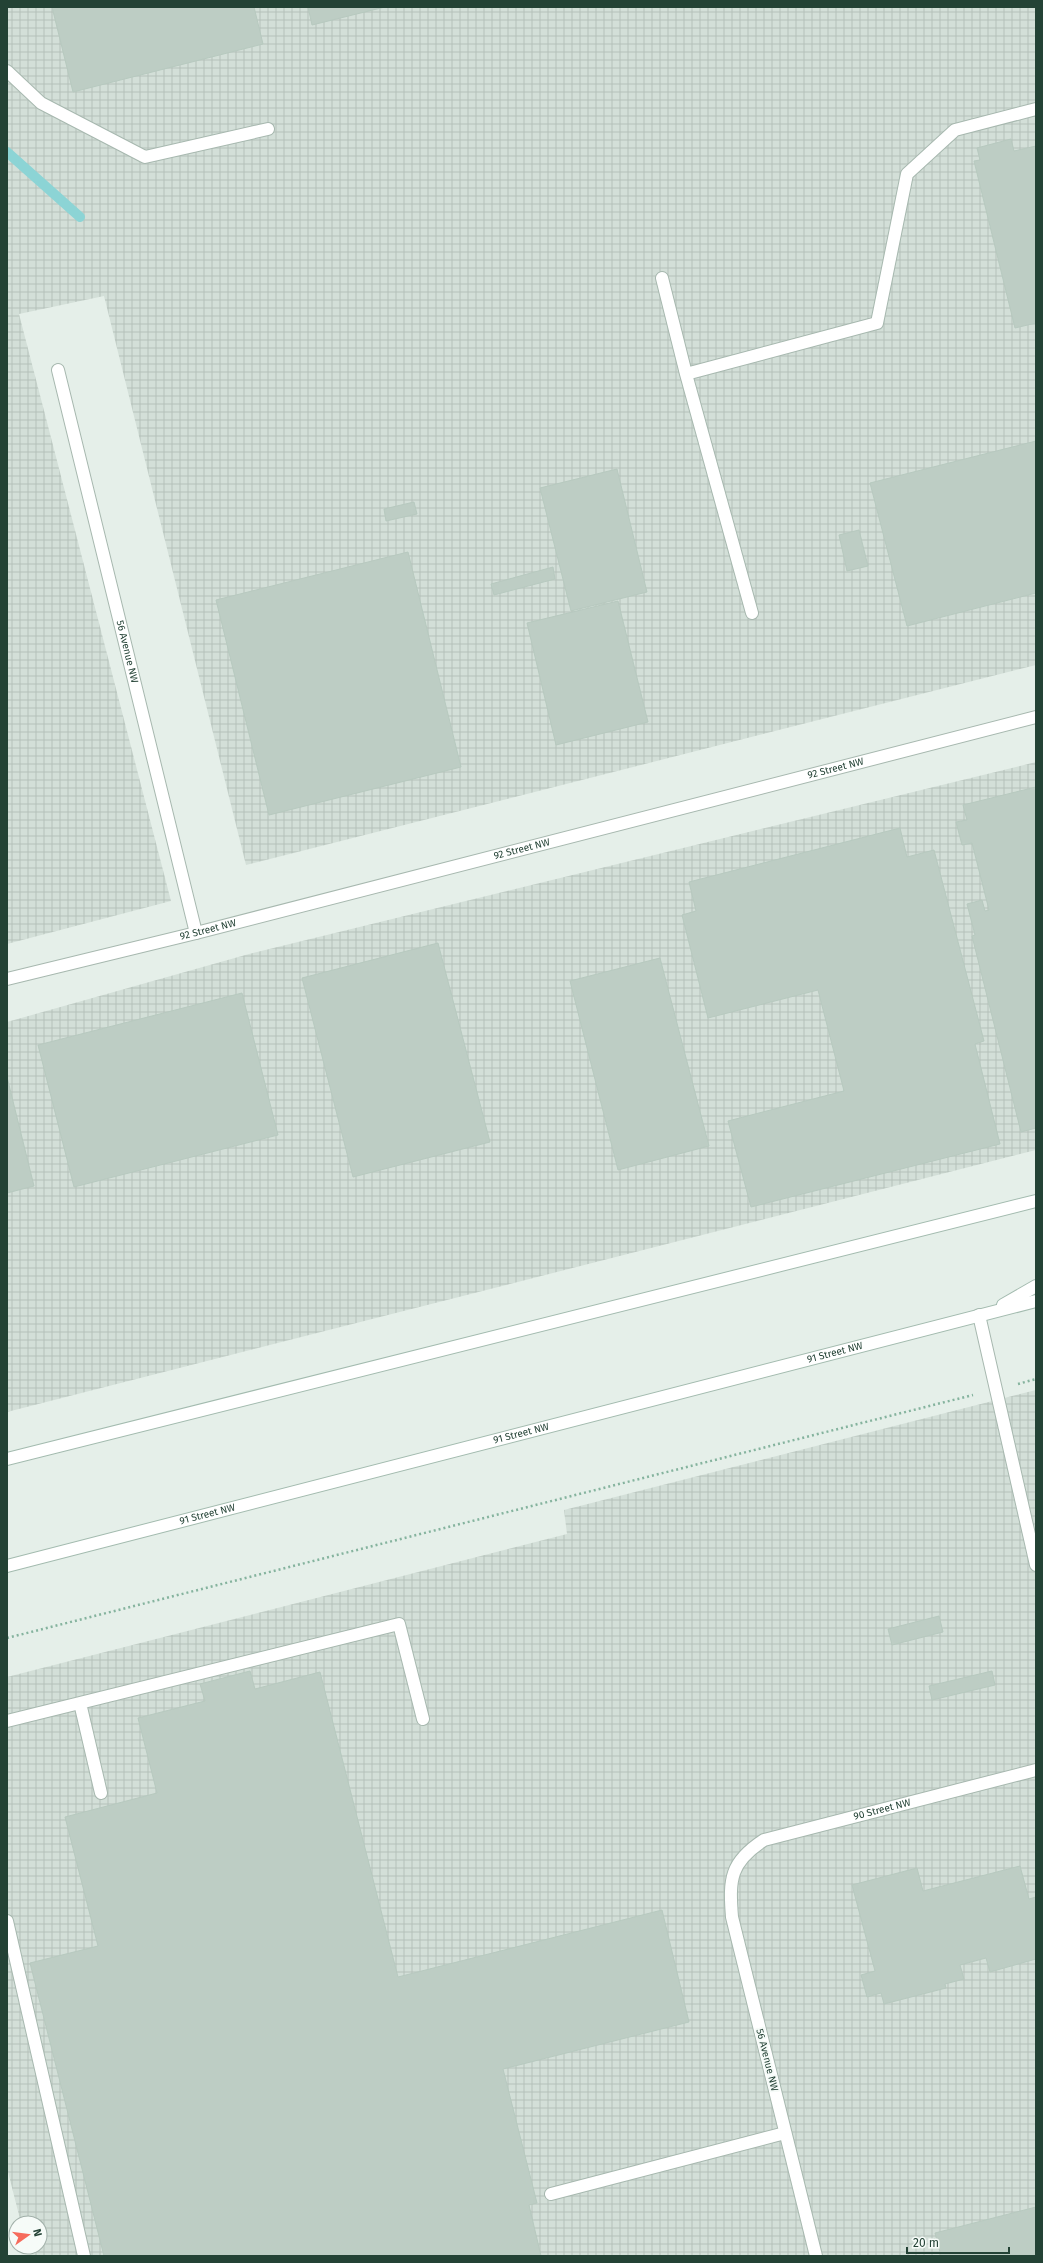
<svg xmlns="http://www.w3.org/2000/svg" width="1043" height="2263" font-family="'Fira Sans',sans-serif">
	<defs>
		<pattern id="industrial-grid" width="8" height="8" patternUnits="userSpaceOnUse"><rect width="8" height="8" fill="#d3dfd8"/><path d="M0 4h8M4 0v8" fill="none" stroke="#b5c1ba"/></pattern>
	</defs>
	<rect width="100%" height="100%" fill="#e5efe9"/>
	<path fill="url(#industrial-grid)" d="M7 7H1036V665L246 865 104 296 19 314 171 901 7 944Z
		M1036 762V1150L7 1412V1022L249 954Z
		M1036 1390V2256H30L28 2247H40V2223H21L7 2168V1677L567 1534 564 1510Z"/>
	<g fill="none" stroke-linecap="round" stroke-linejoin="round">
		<path stroke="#8cd4d5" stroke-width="10" d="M7 152 80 217"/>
	</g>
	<path fill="#bdcdc4" stroke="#b7c9bf" d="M52 7H254L263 44 73 92Z
		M308 7H385L312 25Z
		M1011 139 1014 151 1036 146V323L1015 328 974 161 980 160 977 148Z
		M1036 441V593L907 626 870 483Z
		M617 469 647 592 571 611 540 488Z
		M414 502 417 514 386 521 384 509Z
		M859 530 868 566 847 571 839 535Z
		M408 552 461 767 269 815 216 600Z
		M553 567 555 579 494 595 491 584Z
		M618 601 648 722 556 745 527 623Z
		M1036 787V1128L1021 1132 972 936 975 935 967 904 982 900 985 911 989 910 972 843 962 845 956 822 967 820 963 805Z
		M900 828 907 857 934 850 984 1041 975 1044 1000 1144 751 1207 728 1121 844 1091 818 990 708 1018 682 915 696 911 689 882Z
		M438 943 490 1142 353 1177 302 978Z
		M660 958 709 1146 618 1170 570 981Z
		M242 993 278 1135 74 1187 38 1045Z
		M7 1077 34 1186 7 1193Z
		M939 1616 943 1632 892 1645 888 1629Z
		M250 1671 255 1689 320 1672 398 1977 662 1910 689 2022 503 2069 537 2203 529 2205 541 2256H104L30 1963 98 1946 65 1817 157 1793 138 1718 205 1701 200 1684Z
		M992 1671 995 1685 932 1700 929 1686Z
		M1020 1866 1029 1899 1036 1897V1959L990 1972 986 1958 960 1965 964 1979 945 1984 946 1988 884 2004 881 1993 867 1997 861 1975 875 1971 852 1885 917 1868 923 1891Z
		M1036 2207V2256H941L935 2233Z"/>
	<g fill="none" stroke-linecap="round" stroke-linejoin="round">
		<defs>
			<path id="service" d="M7 71 41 103 145 157 268 129
				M662 278 686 374 752 613
				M686 374 877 323 907 174 955 130 1036 109
				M979 1315 1036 1565
				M80 1703 101 1793
				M7 1721 399 1624 423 1719
				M7 1921 84 2256
				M551 2194 785 2133"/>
			<g id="minor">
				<path id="s1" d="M58 370 196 933"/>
				<path id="s2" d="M7 979 196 933 1036 717"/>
				<path id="s3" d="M816 2256 732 1917C729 1879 730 1862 764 1840L1036 1770"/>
			</g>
			<g id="secondary">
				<path d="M1003 1305 1036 1286"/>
				<path d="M7 1459 1036 1201"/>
				<path id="s4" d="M7 1566 1036 1301"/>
			</g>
		</defs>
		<use href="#service" stroke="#a7b8af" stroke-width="14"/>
		<use href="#minor" stroke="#a7b8af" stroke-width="14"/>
		<use href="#secondary" stroke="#a3bbaf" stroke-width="14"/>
		<path stroke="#85b39e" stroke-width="2.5" stroke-dasharray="2 3" stroke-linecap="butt" d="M1018 1384 1036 1379
			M7 1638 973 1395"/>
		<use href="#service" stroke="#fff" stroke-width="12"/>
		<use href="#minor" stroke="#fff" stroke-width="12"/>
		<use href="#secondary" stroke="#fff" stroke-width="12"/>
	</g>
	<g text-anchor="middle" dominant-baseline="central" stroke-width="4" stroke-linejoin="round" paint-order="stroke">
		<g font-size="10" fill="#234235" stroke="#f6fbf8">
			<text stroke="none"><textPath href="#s1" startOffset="290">56 Avenue NW</textPath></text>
			<text stroke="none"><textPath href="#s2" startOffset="855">92 Street NW</textPath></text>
			<text stroke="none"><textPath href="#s2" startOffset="531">92 Street NW</textPath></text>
			<text stroke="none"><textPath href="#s2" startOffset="207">92 Street NW</textPath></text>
			<text stroke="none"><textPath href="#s4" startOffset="855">91 Street NW</textPath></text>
			<text stroke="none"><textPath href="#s4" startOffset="531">91 Street NW</textPath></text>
			<text stroke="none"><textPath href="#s4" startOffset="207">91 Street NW</textPath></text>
			<text stroke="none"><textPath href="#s3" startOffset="561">90 Street NW</textPath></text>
			<text transform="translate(767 2060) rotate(76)">56 Avenue NW</text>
		</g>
	</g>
	<rect width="1043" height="2263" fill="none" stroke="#234235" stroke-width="16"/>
	<g transform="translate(28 2235) rotate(76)"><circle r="19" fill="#f6fbf8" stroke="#a2b1aa"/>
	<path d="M0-3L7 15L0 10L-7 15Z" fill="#f66b5c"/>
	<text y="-6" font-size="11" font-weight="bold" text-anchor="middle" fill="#234235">N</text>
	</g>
	<path d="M907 2247v6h102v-6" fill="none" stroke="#234235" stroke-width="2"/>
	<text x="913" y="2247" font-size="12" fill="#234235" stroke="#f6fbf8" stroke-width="3" paint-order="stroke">20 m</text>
</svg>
